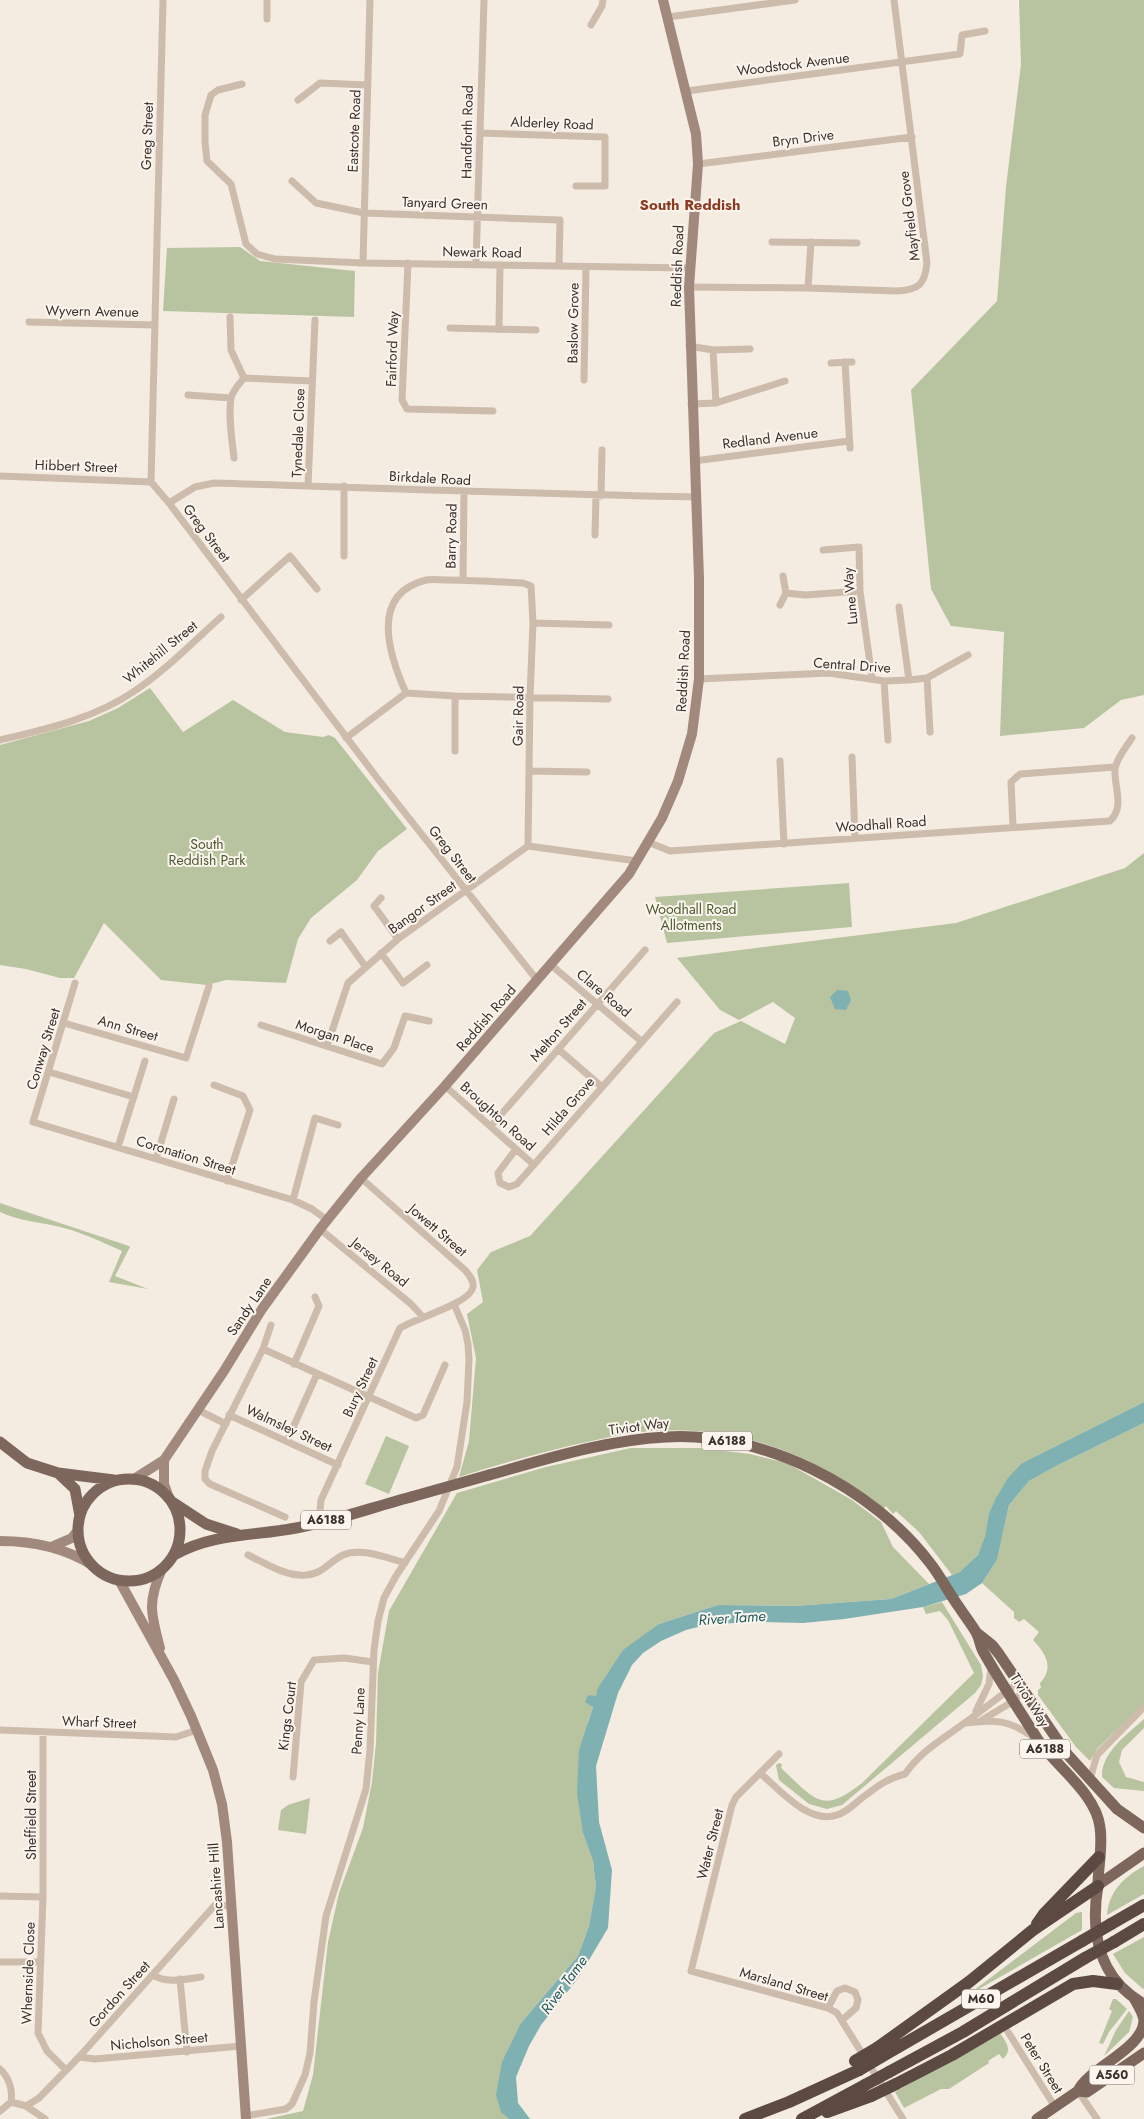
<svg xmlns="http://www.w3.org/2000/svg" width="1144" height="2119" font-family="Jost,sans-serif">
	<rect width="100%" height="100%" fill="#f4ebe1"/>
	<path fill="#b8c4a0" d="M1019 0H1144V695L1121 700 1084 728 1000 736 1004 632 951 626 931 589 911 390 997 301 1006 187 1021 64Z
		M240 247 260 261 355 271 354 317 163 311 167 248Z
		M150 688 183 732 233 700 285 732 323 737 329 735 335 738 407 829 378 851 357 880 311 918 298 939 286 983 226 980 207 985 161 980 104 923 74 978H60L26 969 0 965V745L89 721 118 708Z
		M1144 853V1402L1022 1463 978 1555C970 1564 964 1572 952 1575L919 1532 896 1511 893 1514 886 1506 883 1509C816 1454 738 1425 651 1431 624 1433 596 1440 569 1446 532 1455 495 1465 459 1477L469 1441 476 1358 467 1314 483 1302 477 1270 491 1252 530 1236 714 1033 741 1021 785 1044 795 1018 773 1002 739 1020 720 1010 677 958 956 923 1125 868Z
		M849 883 852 927 667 943 655 897Z
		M0 1203 129 1246 130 1247 115 1276 148 1289 109 1282 122 1251C102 1242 81 1232 60 1227 40 1222 19 1221 0 1212Z
		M1144 1423V1703L1097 1749 1090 1761 1076 1747 1038 1695V1690L1041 1688 1040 1683C1055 1667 1045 1653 1033 1640L1039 1632 1024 1619 1019 1622 1014 1618V1612L982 1583 997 1560 1009 1505 1029 1481 1058 1465Z
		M386 1436 409 1446 389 1494 365 1484Z
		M631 1448H700L750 1454 787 1463 852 1500 881 1522 893 1547 929 1584 891 1599 795 1606 718 1605 659 1624 597 1696 588 1721 583 1833 593 1861 596 1888 589 1926 578 1956 521 2023 501 2111 509 2119H266L303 2111 313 2075 328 1942 339 1893 363 1828 372 1782 376 1743 378 1673 389 1611 457 1493 546 1467Z
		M942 1602 981 1665 983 1676 981 1685 975 1693 842 1805 827 1809 809 1804 779 1780 776 1765 779 1763 782 1764 781 1768C814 1798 821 1816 862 1783L974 1673 948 1620 940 1611 926 1614 923 1607Z
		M1144 1719V1728L1122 1750 1119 1762 1126 1777 1144 1782V1791L1114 1788 1102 1777C1101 1752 1128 1734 1144 1719Z
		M310 1798 306 1834 278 1830 281 1810 288 1805Z
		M1144 1866V1894L1107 1915C1109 1891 1124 1877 1144 1866Z
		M1082 1912V1930L965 1997 1076 1913Z
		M1144 1937V1988L1143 1989 1125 1973 1113 1954Z
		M1113 1999H1116L1127 2009 1109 2032 1103 2044 1099 2043 1112 2011 1109 2009Z
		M1129 2011 1133 2017 1129 2032 1104 2056 1116 2030Z
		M1000 2033C1006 2042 1013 2050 1003 2059L999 2054 988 2061 989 2063 949 2089H941L904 2108 895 2092Z"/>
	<path fill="#7fb0b2" d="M837 990 848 991 851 1000 846 1010 835 1009 830 997Z
		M1144 1402V1423L1058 1465 1029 1481 1009 1505 997 1560 982 1583 966 1594 923 1607 844 1619 803 1623 761 1622 710 1624 686 1630 661 1641 643 1653 632 1665 618 1693 596 1766 599 1822 612 1870 608 1928 579 1977 541 2025 529 2046 516 2077 518 2103 530 2119H509L501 2112 496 2095 502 2062 521 2023 578 1956 589 1926 596 1887 593 1861 583 1833 577 1793 579 1750 593 1707 585 1702 588 1695 596 1696 598 1688 623 1650 659 1624 718 1605 795 1606 891 1599 960 1572 978 1555 985 1537 989 1514 996 1498 1008 1478 1022 1463Z"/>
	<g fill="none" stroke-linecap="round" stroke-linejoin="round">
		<path stroke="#cdbbac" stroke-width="7" d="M163 0 151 482 169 503 378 779 537 980
			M668 17 795 0
			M267 19V0
			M591 25 602 6 603 0
			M242 84 218 90 211 95 205 115V142L207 161 231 184 246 244 257 254 275 259 363 263 689 268
			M687 91 960 54 962 35 985 31
			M298 100 320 83 368 85
			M480 133 605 137V186H576
			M698 164 912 137
			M292 181 316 203 364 213 560 220 559 266
			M772 242 857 243
			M363 263 370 0
			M408 263 402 400 407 409 493 411
			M476 264 484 0
			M689 287 808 288 897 291C918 290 925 285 927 263L894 0
			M808 288 811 242
			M230 317 231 350 244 378
			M29 322 155 325
			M450 328 536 330
			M499 329 500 265
			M689 346 713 350 750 349
			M713 350 716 403
			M845 362 850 448
			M831 363 852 362
			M584 380 586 267
			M188 395 231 398
			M691 404 716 403 785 381
			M234 458C232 439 228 417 231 398 233 390 239 384 244 378L312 381
			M694 461 849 441
			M0 476 151 482
			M308 486 315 320
			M344 486V556
			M601 496 602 450
			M169 503 195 487 214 483C375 488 535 494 695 497
			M595 535 596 496
			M823 550 859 547 860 591 872 678
			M783 576 786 593
			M463 580 464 492
			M241 600 290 556 317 589
			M780 605 786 593 805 595 860 591
			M899 607 909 680
			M533 623 609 625
			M927 678 930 732
			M699 679 829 673 884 681 909 680 927 678 968 655
			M884 681 888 740
			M406 693C389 655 369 594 426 580 432 579 440 580 446 580 471 580 497 582 523 583L531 586 533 623 530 697 528 846
			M346 738 406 693 455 696 608 699
			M0 740C47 729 96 718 136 690 167 669 193 642 221 617
			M455 751V696
			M852 757 855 838
			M780 761 784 844
			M529 771 587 772
			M1013 827 1011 782 1020 774 1115 767
			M648 842 670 851 1110 821C1125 807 1114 787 1115 769 1116 759 1127 746 1132 738
			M381 898 374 906 398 939
			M330 941 341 932 365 966
			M381 953 403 983 427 965
			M551 965 641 1041
			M75 983 33 1122 293 1200 312 1209 327 1220
			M64 1023 186 1058 209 986
			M261 1025 382 1064 394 1048 405 1016 429 1021
			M327 1046 348 983 398 939 528 846 637 861
			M558 1049 602 1087
			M49 1072 134 1097
			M214 1085 243 1096 250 1110 227 1181
			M445 1086 534 1165
			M491 1126 645 950
			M118 1147 145 1061
			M516 1149 498 1173 500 1183 509 1187 517 1184 677 1002
			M156 1159 174 1099
			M293 1200 315 1118 338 1125
			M320 1229 411 1304 422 1316
			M271 1325 263 1349 212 1451 205 1471V1479L210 1484 285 1517
			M263 1349 416 1418 423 1415 445 1365
			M294 1364 319 1306 315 1297
			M198 1410 226 1424
			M229 1415 338 1465
			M287 1441 317 1374
			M320 1511 321 1500 400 1328C415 1318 470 1304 473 1287 474 1280 469 1275 465 1270L361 1178
			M248 1555C265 1563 286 1577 306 1575 323 1574 330 1561 343 1555 361 1547 387 1558 405 1563
			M976 1711 989 1684 991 1668
			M982 1720 1007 1705 1025 1691
			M966 1723C995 1719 1009 1720 1033 1737
			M0 1730 176 1737 197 1730
			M43 1732V1897L38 2033 47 2051 66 2070
			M760 1773 779 1754
			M293 1777 301 1682 314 1660 344 1658 373 1662
			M1090 1779 1097 1755 1144 1707
			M0 1896 43 1897
			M0 1962H41
			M153 1975C167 1984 185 1979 201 1977
			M180 1979 187 2052
			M828 2008 837 1991 845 1988 855 1992 858 2000 856 2008 842 2020
			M1008 2032 1055 2107
			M79 2057 95 2059 241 2046
			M0 2069C9 2077 13 2090 11 2102
			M1078 2091 1097 2119
			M11 2102 26 2106 45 2119
			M26 2106 39 2098 79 2057 215 1905 231 1906
			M0 2111 11 2102
			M245 2116 286 2109 292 2104 305 2075 310 2053 314 2002 326 1916 366 1789 370 1750 374 1650 378 1621 384 1598 396 1576 439 1511 457 1467 467 1402 469 1360 468 1344 465 1330 454 1304
			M903 2119 837 2013 828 2008 691 1971 732 1805 736 1797 760 1773C779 1789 809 1825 837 1815 847 1812 854 1804 862 1798 878 1786 886 1779 905 1774 921 1751 940 1741 963 1724 982 1711 999 1696 1019 1683"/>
		<path stroke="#a18a7d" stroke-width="10" d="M164 1460V1484L169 1498
			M134 1479 164 1460 224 1371 262 1309 320 1229 361 1178 445 1086 629 874 662 818 678 781 692 734 699 679V579L689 287 698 164 696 134 663 0
			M0 1541C32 1541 65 1548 92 1565
			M51 1547 72 1538 78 1530
			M119 1580 174 1680 191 1716 213 1770 222 1804 227 1842 246 2119
			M160 1648C151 1614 147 1602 162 1569"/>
		<path stroke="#7d675c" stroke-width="11" d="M0 1442 27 1463 58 1473 114 1480
			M58 1473 75 1489 80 1516
			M489 1475C547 1459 606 1440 666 1437 763 1431 872 1487 930 1563 941 1577 949 1593 959 1607 965 1616 971 1624 976 1632 980 1639 980 1647 984 1653 1001 1683 1020 1711 1038 1740 1057 1767 1096 1794 1100 1827 1103 1847 1098 1866 1098 1885
			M78 1530a51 51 0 1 1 102 0a51 51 0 1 1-102 0Z
			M174 1503 206 1524 237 1534
			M174 1555C212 1533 254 1536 296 1528 335 1521 373 1507 411 1497
			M977 1633 992 1645 999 1654 1067 1754 1117 1809 1144 1828
			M1144 1853 1098 1885C1090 1933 1099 1979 1144 2004
			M1078 2091 1087 2092 1144 2053
			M1037 2119 1078 2091C1088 2068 1144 2049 1144 2020 1143 2013 1138 2005 1134 1998"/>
		<path stroke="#5c4a42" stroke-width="12" d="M1037 1924 1044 1914 1099 1857
			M1111 1924 1144 1905
			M1114 1942 1144 1924
			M877 2048 969 1982 1033 1930 1098 1886
			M881 2057 1082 1941
			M889 2072 963 2032 1085 1958
			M896 2084 952 2055 1073 1984 1093 1981 1117 1984
			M827 2112 871 2096
			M745 2119 789 2102 859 2070
			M802 2119 865 2085"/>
		<path stroke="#7d675c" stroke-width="11" d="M411 1497 489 1475"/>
		<path stroke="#5c4a42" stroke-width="12" d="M1082 1941 1111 1924
			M1085 1958 1114 1942
			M855 2061 877 2048
			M859 2070 881 2057
			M865 2085 889 2072
			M871 2096 896 2084"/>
	</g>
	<g text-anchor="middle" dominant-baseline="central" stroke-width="4" stroke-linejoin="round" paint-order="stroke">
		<g fill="#fbf5ee" stroke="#756b66" stroke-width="1">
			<rect x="702" y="1431.5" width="50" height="19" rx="4"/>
			<rect x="301" y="1510.5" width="50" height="19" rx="4"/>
			<rect x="1020" y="1739.5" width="50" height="19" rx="4"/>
			<rect x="962" y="1989.5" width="38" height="19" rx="4"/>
			<rect x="1089.5" y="2065.5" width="45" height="19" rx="4"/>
		</g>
		<g font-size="12" font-weight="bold" fill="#3b302b">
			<text x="727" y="1441">A6188</text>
			<text x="326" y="1520">A6188</text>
			<text x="1045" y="1749">A6188</text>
			<text x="981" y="1999">M60</text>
			<text x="1112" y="2075">A560</text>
		</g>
		<g font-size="14" fill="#3b302b" stroke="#fbf5ee">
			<text transform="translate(793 64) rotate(-7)">Woodstock Avenue</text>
			<text transform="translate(552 123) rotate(2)">Alderley Road</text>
			<text transform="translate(354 131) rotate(-88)">Eastcote Road</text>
			<text transform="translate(467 132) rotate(-89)">Handforth Road</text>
			<text transform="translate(147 136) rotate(-88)">Greg Street</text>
			<text transform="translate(803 138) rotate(-7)">Bryn Drive</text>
			<text transform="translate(445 203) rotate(2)">Tanyard Green</text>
			<text transform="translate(909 216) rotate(-97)">Mayfield Grove</text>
			<text transform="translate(482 252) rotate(1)">Newark Road</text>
			<text transform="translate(677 266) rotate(-88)">Reddish Road</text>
			<text transform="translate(92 311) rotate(1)">Wyvern Avenue</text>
			<text transform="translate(573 323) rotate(-89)">Baslow Grove</text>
			<text transform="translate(392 349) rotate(-88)">Fairford Way</text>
			<text transform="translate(298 433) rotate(-88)">Tynedale Close</text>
			<text transform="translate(770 438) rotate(-7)">Redland Avenue</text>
			<text transform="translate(76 466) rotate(2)">Hibbert Street</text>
			<text transform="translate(430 478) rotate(3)">Birkdale Road</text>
			<text transform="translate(207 533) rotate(53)">Greg Street</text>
			<text transform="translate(451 536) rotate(-89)">Barry Road</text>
			<text transform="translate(850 596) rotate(-95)">Lune Way</text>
			<text transform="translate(160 652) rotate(-39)">Whitehill Street</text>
			<text transform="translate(852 665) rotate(4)">Central Drive</text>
			<text transform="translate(683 671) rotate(-87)">Reddish Road</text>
			<text transform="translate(518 716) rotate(-89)">Gair Road</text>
			<text transform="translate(881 824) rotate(-4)">Woodhall Road</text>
			<text transform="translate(453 854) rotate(52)">Greg Street</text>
			<text transform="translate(422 907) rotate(-36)">Bangor Street</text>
			<text transform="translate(604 993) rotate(40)">Clare Road</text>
			<text transform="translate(486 1018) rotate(-49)">Reddish Road</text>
			<text transform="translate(128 1028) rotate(16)">Ann Street</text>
			<text transform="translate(558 1030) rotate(-49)">Melton Street</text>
			<text transform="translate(335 1036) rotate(18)">Morgan Place</text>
			<text transform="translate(43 1049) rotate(-73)">Conway Street</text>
			<text transform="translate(568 1106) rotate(-49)">Hilda Grove</text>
			<text transform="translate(498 1116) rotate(42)">Broughton Road</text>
			<text transform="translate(186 1155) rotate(17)">Coronation Street</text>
			<text transform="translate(438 1230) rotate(41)">Jowett Street</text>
			<text transform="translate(380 1262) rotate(39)">Jersey Road</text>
			<text transform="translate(249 1306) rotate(-56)">Sandy Lane</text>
			<text transform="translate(360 1387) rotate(-65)">Bury Street</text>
			<text transform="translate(639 1426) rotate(-7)">Tiviot Way</text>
			<text transform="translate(289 1428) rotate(25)">Walmsley Street</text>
			<text transform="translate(1030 1700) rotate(58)">Tiviot Way</text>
			<text transform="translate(287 1716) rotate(-83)">Kings Court</text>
			<text transform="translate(358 1721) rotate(-87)">Penny Lane</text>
			<text transform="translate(99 1722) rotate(2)">Wharf Street</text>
			<text transform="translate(31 1815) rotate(-90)">Sheffield Street</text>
			<text transform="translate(710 1844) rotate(-76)">Water Street</text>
			<text transform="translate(216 1886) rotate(-94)">Lancashire Hill</text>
			<text transform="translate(28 1973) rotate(-88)">Whernside Close</text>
			<text transform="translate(784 1984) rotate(16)">Marsland Street</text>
			<text transform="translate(119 1994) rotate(-48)">Gordon Street</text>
			<text transform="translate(159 2041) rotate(-5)">Nicholson Street</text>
			<text transform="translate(1042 2063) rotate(58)">Peter Street</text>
		</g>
		<g font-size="14" fill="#4a5a2e" stroke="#fbf5ee">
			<text x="207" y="844">South<tspan x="207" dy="16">Reddish Park</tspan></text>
			<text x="691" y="909">Woodhall Road<tspan x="691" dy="16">Allotments</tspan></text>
		</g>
		<g font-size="15" font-weight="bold" fill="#8c3b22" stroke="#fbf5ee">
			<text x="690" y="205">South Reddish</text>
		</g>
		<g font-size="15" font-style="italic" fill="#1f5a5e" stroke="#fbf5ee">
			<text transform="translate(732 1618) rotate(-4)">River Tame</text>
			<text transform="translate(564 1985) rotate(-54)">River Tame</text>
		</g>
	</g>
</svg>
